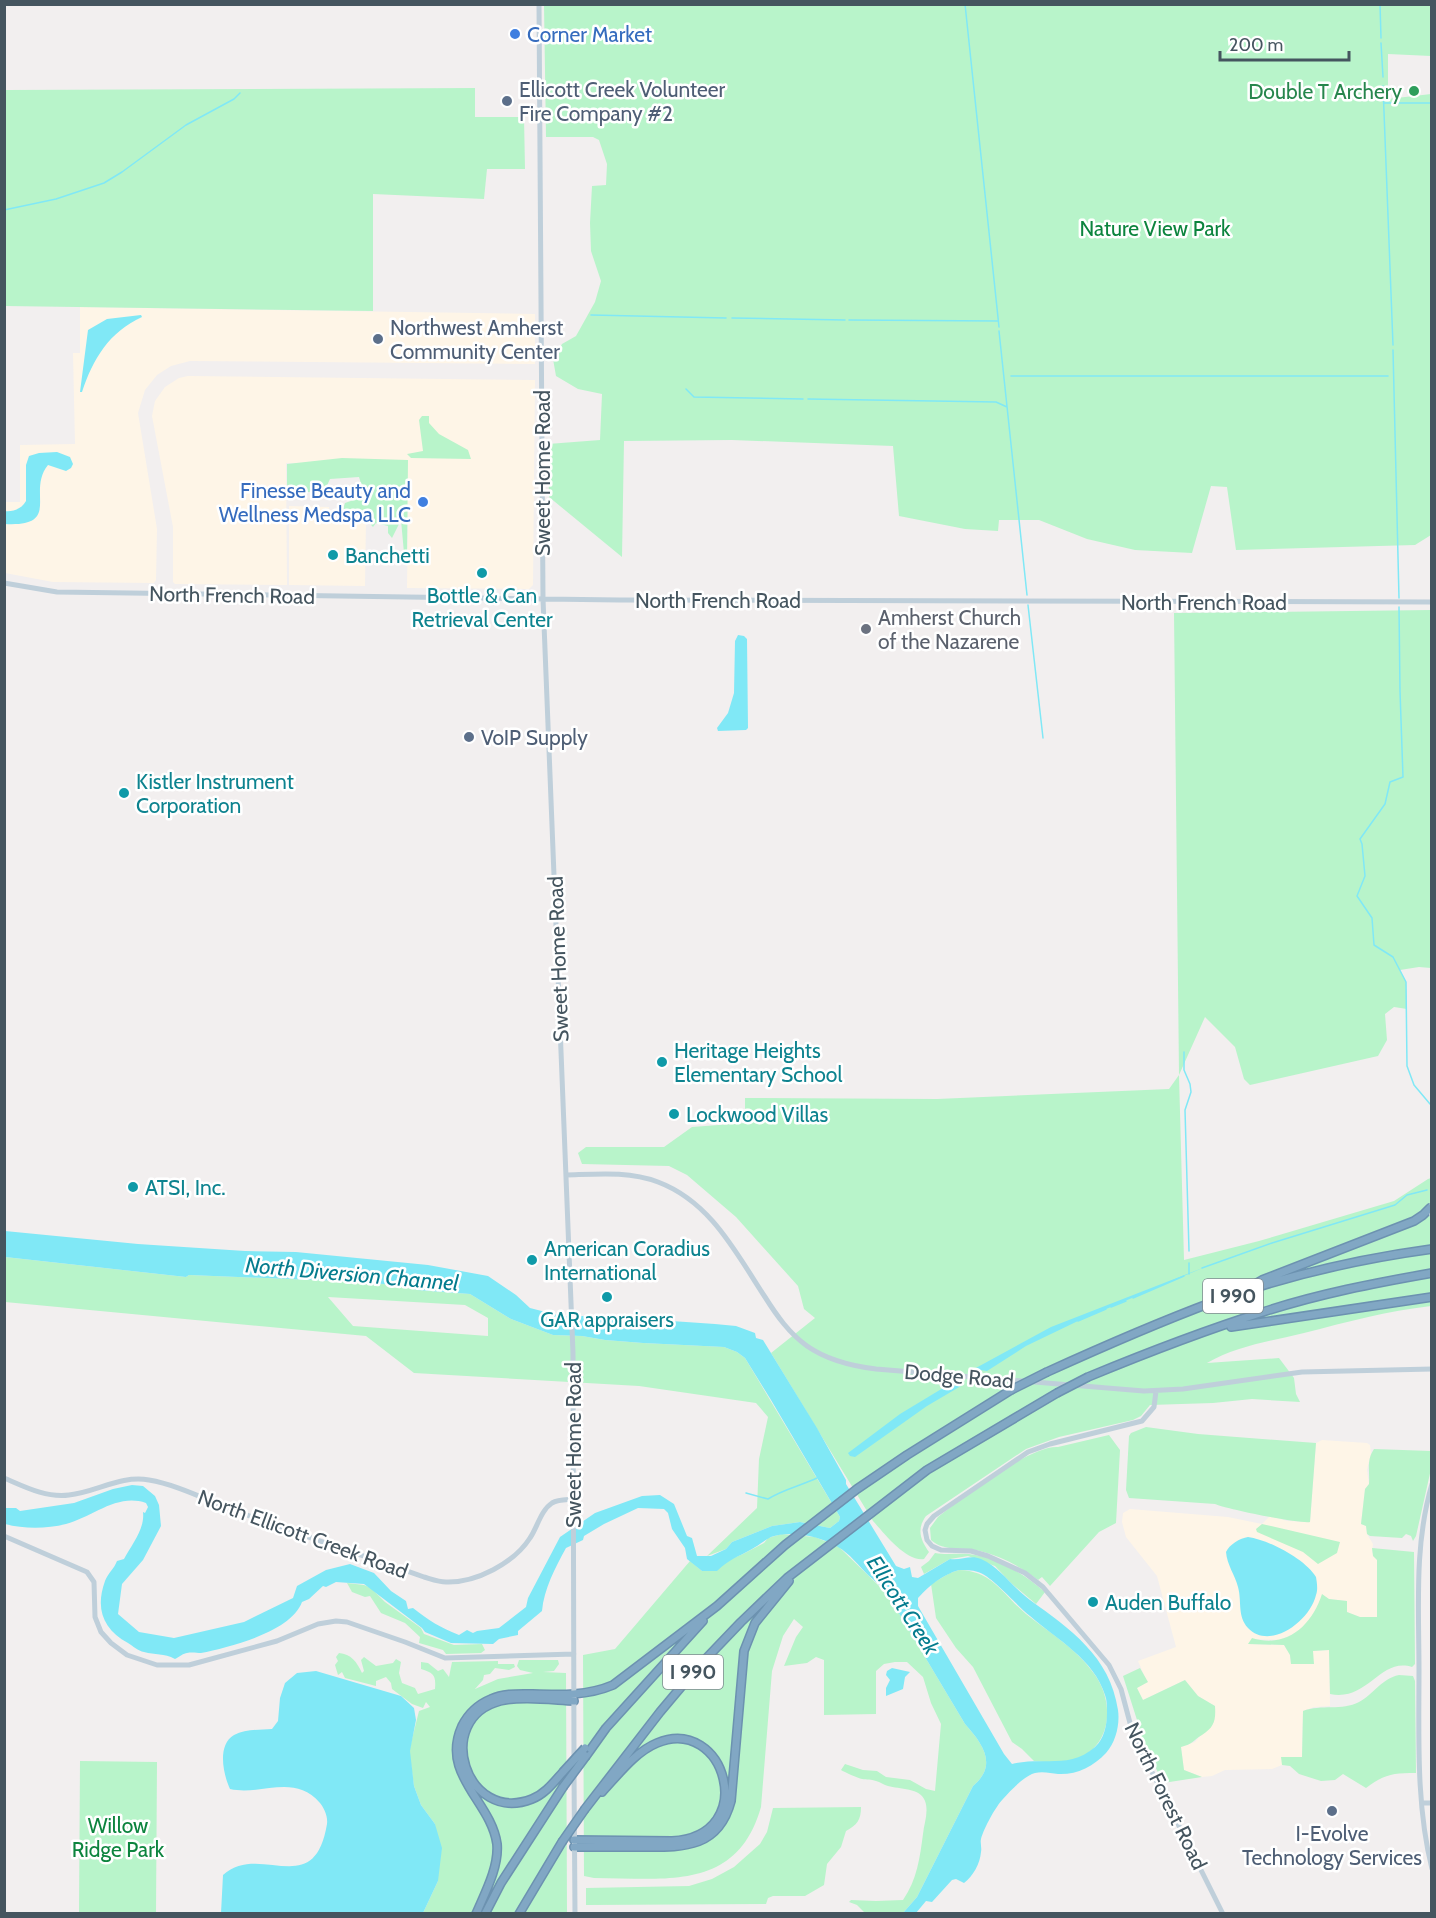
<svg xmlns="http://www.w3.org/2000/svg" width="1436" height="1918" font-family="Cabin,sans-serif">
	<rect width="100%" height="100%" fill="#f2efef"/>
	<path fill="#fef5e7" d="M80 307 535 314V364L190 361 171 366 157 375 145 390 138 413 157 529 156 580 154 583 53 582 5 573 4 502H20V445L75 444 73 353H80Z
		M188 376 535 380 533 585 529 589 407 588 408 510 369 509 368 463H286L287 585 175 584 173 582V527L152 416 155 401 165 387 179 378Z
		M289 506 329 507V519L366 520 365 586 289 585Z
		M1322 1440 1367 1443 1370 1445 1371 1453 1367 1470 1369 1484 1365 1489 1361 1524 1366 1526 1367 1534 1373 1544 1372 1552 1377 1560V1617H1360L1347 1612V1601L1329 1599 1318 1606 1307 1624 1294 1634 1279 1640 1256 1639 1249 1644 1284 1645 1290 1655 1291 1664 1313 1651 1329 1650 1330 1706 1314 1707 1303 1711 1302 1757H1282V1765L1272 1769 1225 1770 1212 1776 1202 1777 1184 1770 1181 1747 1195 1742 1201 1735 1215 1706 1198 1696 1185 1680 1143 1700 1137 1688 1147 1682 1138 1661 1176 1647 1157 1576 1126 1537 1122 1522 1123 1513 1130 1509 1228 1517 1262 1524 1270 1516 1287 1521 1310 1522 1316 1443Z"/>
	<path fill="#b8f4ca" fill-rule="evenodd" d="M544 5H1431V56L1388 54V99L1431 94V535L1415 545 1236 550 1227 487 1211 486 1192 553 1135 550 1087 539 1039 520H999L998 531 965 529 899 516 893 446 732 440 624 441 622 557 549 497 548 444 600 440 602 394 578 389 556 376 553 359 562 344 576 336 595 302 601 281 591 251 590 223 592 186 606 185 607 164 599 140 593 137H546Z
		M475 88V117H524L525 169H487L484 199 373 194V311L5 306V90Z
		M422 416H429V423L439 434 468 450 471 459 411 458 407 454 423 451 419 420Z
		M342 458 408 460 407 555 404 553 401 520 392 538 388 533V526L376 523 373 527 362 515 348 516 343 509 345 503 365 496 359 477 330 479 324 492H287V464Z
		M1431 610V968L1419 967 1400 970 1406 982 1407 1009 1394 1007 1385 1014 1387 1040 1378 1056 1250 1085 1244 1079 1235 1047 1205 1017 1179 1075 1184 1260 1259 1241 1394 1201 1428 1179 1431 1178V1306C1387 1311 1347 1322 1304 1333 1271 1341 1236 1346 1207 1363L1279 1358 1294 1378 1296 1394 1300 1402 1252 1399 1213 1403 1150 1405 1141 1416 1133 1420 1059 1437 1026 1449 926 1516C916 1530 921 1540 929 1552L924 1559C906 1562 884 1533 873 1521L771 1353 815 1318 804 1309 798 1286 736 1217 687 1175 669 1166 582 1164 578 1153 586 1147H664L692 1127 745 1123V1098L937 1099 1169 1089 1179 1075 1174 613Z
		M5 1257 186 1277 189 1275 363 1282 403 1286 417 1290 470 1294 511 1319 553 1335 582 1336 605 1340 643 1343 724 1347 737 1352 745 1358 840 1517 839 1521 830 1528 800 1522 772 1526 732 1542 726 1549 707 1556 757 1508 759 1459 768 1417 756 1403 639 1386 414 1373 366 1336 5 1302ZM328 1297 465 1305 488 1318V1336L353 1326Z
		M1146 1427 1198 1434 1316 1443 1310 1522C1300 1524 1226 1509 1215 1504L1129 1498 1126 1490 1129 1436 1131 1433Z
		M1109 1435 1120 1450 1116 1523 1099 1532 1050 1586 1042 1577 1038 1580C1022 1567 1000 1556 980 1551 964 1547 944 1552 931 1540L930 1528 938 1517C962 1498 1030 1445 1058 1447Z
		M1374 1449 1431 1451V1469L1416 1536 1413 1541 1411 1536 1406 1534 1402 1538 1370 1536 1367 1534 1366 1526 1361 1524 1365 1489 1369 1484C1370 1471 1366 1461 1374 1449Z
		M1262 1524 1340 1542 1337 1553 1318 1564 1303 1552 1257 1532 1256 1529Z
		M782 1534 815 1537 839 1547 878 1585 896 1605 897 1610 965 1724C983 1744 998 1765 973 1786L917 1897 903 1913H865L857 1905 849 1902 851 1900 876 1901 903 1900C917 1880 920 1857 923 1834 924 1823 929 1812 925 1801 921 1788 899 1789 888 1786 884 1785 880 1782 876 1781 871 1779 867 1780 862 1779 858 1778 844 1772 841 1770L845 1764 863 1770 877 1771 886 1777 910 1780 926 1789 935 1791 941 1724 931 1703 923 1677 907 1662H895L884 1664 876 1671V1714L824 1715V1660L816 1657 807 1663 784 1666 796 1637 803 1627 794 1619 783 1636 772 1671 761 1807C737 1892 665 1878 594 1878L584 1876 583 1655 615 1649 690 1561 702 1571 743 1554 764 1543 768 1538Z
		M1372 1548 1414 1552 1415 1664 1412 1667C1380 1657 1368 1702 1330 1694L1329 1650 1313 1651 1314 1664H1291L1290 1655 1284 1645 1248 1644 1252 1638C1287 1649 1312 1625 1322 1594L1329 1599 1347 1601V1612L1360 1617H1377V1560L1373 1556Z
		M935 1553C946 1555 958 1553 969 1554 997 1557 1024 1574 1045 1592L1036 1604 1011 1583 995 1566 968 1556 950 1559 924 1574 921 1567 929 1561Z
		M959 1570C993 1571 1002 1594 1026 1614 1050 1633 1077 1649 1095 1675 1116 1705 1111 1750 1071 1761 1059 1764 1046 1762 1034 1761L1022 1749 1012 1742 973 1667 956 1648 936 1618 931 1584 950 1573Z
		M347 1583 364 1585 371 1588 385 1602 421 1628 424 1634 454 1645 482 1644 485 1650 481 1653 446 1654 443 1650 419 1643 420 1637 405 1623 381 1613 370 1596 365 1597 352 1592Z
		M339 1653C351 1654 357 1662 362 1673L364 1671 361 1660 364 1657 376 1666 393 1663 396 1659 401 1662 399 1673 402 1683 415 1688 418 1694 435 1689C436 1675 434 1673 421 1669V1662L428 1663 438 1671 443 1669 449 1677 452 1662 498 1661V1664H514L515 1667 509 1670 495 1668 490 1674 484 1675 483 1680 475 1689 498 1679 533 1673 520 1670 517 1666 519 1660H558L559 1664 554 1671 543 1672 566 1673 567 1913H423L438 1881 435 1824 421 1805 414 1786 409 1751 419 1711 430 1707 426 1702 423 1708 412 1704 392 1689 391 1683 386 1677 376 1681V1686L345 1678 342 1672 338 1675 335 1665 338 1661 336 1657Z
		M1140 1668 1148 1682 1137 1688 1143 1700 1185 1680 1198 1696 1215 1706C1216 1721 1214 1727 1202 1735 1192 1741 1193 1744 1181 1747L1184 1770 1202 1777 1163 1783 1134 1722 1137 1720 1123 1676Z
		M1399 1675 1413 1676 1415 1681 1416 1773C1393 1773 1385 1774 1366 1788L1343 1774 1335 1780 1321 1781 1299 1774 1290 1766 1282 1765 1281 1757H1302L1303 1711C1321 1704 1342 1711 1359 1702 1374 1694 1381 1679 1399 1675Z
		M80 1761 157 1762 156 1913H79Z
		M861 1807C861 1820 857 1825 846 1831L841 1847 827 1864 824 1885 805 1896H773L768 1898 766 1904 586 1905V1888L689 1886 712 1879 734 1867 760 1844 767 1832 773 1808Z"/>
	<path fill="#80e8f6" fill-rule="evenodd" d="M141 315 142 317C109 332 93 359 82 392H80L88 330 107 319Z
		M57 452 70 457 73 464 71 468 66 471 48 465C26 492 63 527 5 524V511C12 512 22 509 26 501V465L29 456 39 453Z
		M738 635 744 636 747 639 748 728 746 730 718 731 717 728 728 713 734 693 735 641Z
		M5 1231 138 1244 245 1251 296 1252 428 1265 488 1276 516 1295 530 1308 561 1316H599L715 1324 736 1326 755 1333 756 1338 763 1340 817 1428 846 1480V1484L896 1566 904 1569 910 1567 912 1577 918 1578 950 1559C961 1561 970 1554 981 1559 1001 1568 1012 1587 1030 1600 1070 1629 1110 1656 1118 1710 1120 1724 1116 1742 1106 1753 1093 1767 1076 1775 1058 1774 1051 1773 1042 1771 1035 1773 1024 1776 1011 1790 1003 1799 996 1806 984 1828 981 1839 980 1843 982 1848 981 1852 980 1864 973 1876 964 1883L956 1879 952 1880 932 1902 926 1901 916 1913H903L917 1897 973 1786C998 1765 983 1744 965 1724L897 1610C895 1597 878 1584 868 1575 859 1566 849 1553 838 1547 820 1536 790 1530 771 1537 765 1540 758 1546 752 1549 738 1557 729 1559 717 1571H702L687 1559 685 1548 672 1529 668 1513 664 1509 638 1508 604 1524 584 1536 583 1540 566 1548C555 1568 544 1589 542 1611L518 1631V1635L499 1639 493 1644 451 1643 425 1632 422 1628 364 1584 336 1582 326 1587 323 1586 309 1599 302 1602C291 1632 230 1647 201 1653 197 1653 192 1652 187 1653 184 1653 179 1657 175 1659 164 1653 155 1655 144 1652 138 1651 133 1646 128 1643 103 1629 95 1609 105 1581 108 1573 114 1569 117 1561L124 1559C132 1544 145 1529 143 1512L145 1513 148 1507 146 1503C117 1493 93 1517 66 1524 46 1529 24 1529 5 1524V1508H16L20 1511 74 1503 113 1489 132 1485 143 1486 155 1496 159 1505 161 1526 143 1560 122 1584 118 1614 139 1632 174 1638 244 1622 293 1598 297 1586 326 1570 350 1564 374 1573 391 1591 406 1601 408 1609 413 1608C428 1620 441 1628 459 1635L467 1630 473 1633 477 1631 499 1628 526 1607 528 1598 560 1537 595 1513 642 1496 660 1495 674 1504 687 1536 692 1538 697 1556H711L726 1549 732 1542 772 1526 800 1522 830 1528 839 1521 840 1517 771 1400 745 1358 737 1352 724 1347 643 1343 605 1340 582 1336 553 1335 511 1319 470 1294 417 1290 403 1286 363 1282 189 1275 186 1277 5 1257ZM959 1570C965 1570 972 1570 978 1572 992 1576 1016 1605 1030 1616 1056 1639 1094 1659 1105 1695 1107 1700 1107 1707 1107 1713 1107 1725 1104 1739 1095 1747 1069 1770 1042 1756 1012 1764L1004 1754 918 1606V1598C930 1585 942 1575 959 1570Z
		M1205 1267 1078 1321 1026 1346 987 1371 974 1369 1051 1327Z
		M948 1385 961 1386 927 1406 855 1457 850 1456 848 1453 900 1414Z
		M1248 1537C1269 1540 1305 1559 1316 1577 1317 1583 1318 1590 1316 1595 1310 1621 1270 1651 1248 1628 1237 1616 1242 1601 1238 1587 1235 1575 1227 1565 1226 1552 1229 1545 1240 1538 1248 1537Z
		M892 1668 910 1672 905 1677 903 1689 886 1696V1688L890 1680 886 1675 887 1671Z
		M316 1671 401 1696 414 1708 416 1720 410 1751 414 1786 421 1805 435 1824 442 1848 438 1881 423 1913H221L223 1875C260 1841 314 1902 327 1824 328 1816 324 1808 320 1803 294 1773 262 1796 230 1789 223 1774 217 1745 234 1735 245 1729 260 1730 272 1729L278 1721 280 1698 285 1683 297 1673Z"/>
	<g fill="none" stroke-linecap="round" stroke-linejoin="round">
		<path stroke="#80e8f6" stroke-width="1.5" d="M965 4 999 327
			M1380 4 1381 38
			M1381 43 1383 77
			M1383 86 1393 345
			M1384 103H1432
			M4 210 56 199 104 183 122 172 186 125 234 99 240 93
			M591 315 726 318
			M732 318 845 320
			M849 320 998 321
			M999 331 1027 595
			M1393 350 1399 598
			M1011 376H1388
			M686 389 694 397 803 399
			M808 399 996 402 1007 407
			M1028 605 1043 738
			M1399 607 1400 691 1403 777 1390 782 1385 804 1360 839 1362 844 1365 876 1357 896 1372 918 1374 945 1393 957 1406 982 1407 1066 1414 1085 1430 1104
			M1184 1052V1070L1190 1084 1191 1092 1185 1110 1189 1251
			M1189 1263V1274
			M1202 1268 1272 1243 1395 1205 1407 1195 1427 1190
			M1133 1298 1184 1276
			M1111 1307 1126 1301
			M1078 1321 1106 1309
			M746 1493 768 1499C784 1489 800 1486 817 1478"/>
		<defs>
			<path id="highway" d="M1248 1288 1262 1280 1414 1221 1423 1215 1430 1208
				M1231 1327 1432 1297
				M1047 1372C1102 1347 1157 1323 1213 1302 1282 1277 1358 1259 1432 1249
				M1088 1377C1146 1353 1203 1331 1263 1312 1318 1294 1375 1283 1432 1273
				M586 1756 606 1728 703 1621
				M563 1772C554 1782 545 1794 532 1799 466 1825 432 1719 500 1701 521 1696 552 1700 574 1701
				M585 1809 660 1712 697 1668 741 1622 787 1578 927 1470 1057 1393
				M574 1840 672 1841C761 1836 725 1714 657 1743 635 1752 618 1775 602 1792
				M574 1847C596 1847 617 1847 639 1847 681 1847 718 1850 731 1801L744 1651 755 1623 789 1581
				M476 1914C485 1893 499 1867 497 1844 491 1801 440 1775 462 1726 468 1714 479 1704 491 1699 504 1693 519 1694 532 1694 561 1695 587 1696 613 1685L717 1606 785 1545 857 1489 907 1455 1011 1390
				M485 1914 501 1883 563 1787
				M519 1914 562 1842"/>
		</defs>
		<use href="#highway" stroke="#6c92b0" stroke-width="10"/>
		<path stroke="#bfcfda" stroke-width="5" d="M539 4 543 599 573 1353 574 1760
			M4 583 57 592 619 600 1432 602
			M567 1175C598 1174 629 1171 658 1182 711 1202 736 1253 765 1297 777 1316 789 1333 807 1346 827 1360 851 1366 876 1369L1144 1391 1183 1389 1302 1372 1432 1369
			M1432 1204 1430 1208 1432 1216
			M1156 1391 1154 1407 1142 1421 1050 1444 1028 1452 934 1516 927 1524 925 1530 927 1540 932 1546 941 1550 971 1551 988 1556 1025 1573 1043 1587 1109 1665 1121 1689 1130 1723 1139 1746 1223 1914
			M4 1478C25 1487 46 1498 69 1495 97 1492 120 1475 149 1480 179 1485 210 1502 239 1512 300 1535 362 1555 424 1577 431 1579 439 1582 446 1582 476 1583 514 1563 530 1538 537 1528 541 1510 552 1503 559 1499 567 1500 575 1499
			M1432 1484C1414 1545 1419 1608 1419 1671 1419 1737 1416 1805 1432 1869
			M4 1536 87 1572 94 1582 95 1617 101 1632 111 1643 127 1655 157 1665H189L277 1641 318 1624 336 1621 347 1622 405 1642 445 1658 574 1654
			M574 1772 575 1914
			M1422 1803H1432"/>
		<use href="#highway" stroke="#81a7c4" stroke-width="7"/>
		<defs>
			<path id="highway-bridge" d="M1011 1390 1047 1372
				M1057 1393 1088 1377
				M563 1772 585 1748
				M563 1787 586 1756
				M562 1842 585 1809"/>
		</defs>
		<use href="#highway-bridge" stroke="#6c92b0" stroke-width="10" stroke-linecap="butt"/>
		<use href="#highway-bridge" stroke="#81a7c4" stroke-width="7"/>
	</g>
	<g fill="#3f7fe0" stroke="#fff" stroke-width="2">
		<circle cx="515" cy="34" r="6"/>
		<circle cx="423" cy="502" r="6"/>
	</g>
	<circle fill="#2e9e5b" stroke="#fff" stroke-width="2" cx="1414" cy="91" r="6"/>
	<g fill="#5c6f8a" stroke="#fff" stroke-width="2">
		<circle cx="507" cy="101" r="6"/>
		<circle cx="378" cy="339" r="6"/>
		<circle cx="469" cy="737" r="6"/>
		<circle cx="1332" cy="1811" r="6"/>
	</g>
	<g fill="#0f9aa8" stroke="#fff" stroke-width="2">
		<circle cx="333" cy="555" r="6"/>
		<circle cx="482" cy="573" r="6"/>
		<circle cx="124" cy="793" r="6"/>
		<circle cx="662" cy="1062" r="6"/>
		<circle cx="674" cy="1114" r="6"/>
		<circle cx="133" cy="1187" r="6"/>
		<circle cx="532" cy="1260" r="6"/>
		<circle cx="607" cy="1297" r="6"/>
		<circle cx="1093" cy="1602" r="6"/>
	</g>
	<circle fill="#6b7280" stroke="#fff" stroke-width="2" cx="866" cy="629" r="6"/>
	<g text-anchor="middle" dominant-baseline="central" stroke-width="5" stroke-linejoin="round" paint-order="stroke">
		<g fill="#fff" stroke="#7d888f" stroke-width="1.5">
			<rect x="1203" y="1279" width="60" height="34" rx="4.5"/>
			<rect x="663" y="1655" width="60" height="34" rx="4.5"/>
		</g>
		<g font-size="20" font-weight="bold" fill="#45555f">
			<text x="1233" y="1296">I 990</text>
			<text x="693" y="1672">I 990</text>
		</g>
		<g font-size="21" fill="#366cbe" stroke="#fff" text-anchor="start">
			<text x="527" y="34">Corner Market</text>
			<text x="411" y="490" text-anchor="end">Finesse Beauty and<tspan x="411" dy="24">Wellness Medspa LLC</tspan></text>
		</g>
		<g font-size="21" fill="#4e5e75" stroke="#fff" text-anchor="start">
			<text x="519" y="89">Ellicott Creek Volunteer<tspan x="519" dy="24">Fire Company #2</tspan></text>
			<text x="390" y="327">Northwest Amherst<tspan x="390" dy="24">Community Center</tspan></text>
			<text x="481" y="737">VoIP Supply</text>
			<text x="1332" y="1833" text-anchor="middle">I-Evolve<tspan x="1332" dy="24">Technology Services</tspan></text>
		</g>
		<g font-size="21" fill="#27864d" stroke="#fff" text-anchor="end">
			<text x="1402" y="91">Double T Archery</text>
		</g>
		<g font-size="21" fill="#0c843e" stroke="#fff">
			<text x="1155" y="228">Nature View Park</text>
			<text x="118" y="1825">Willow<tspan x="118" dy="24">Ridge Park</tspan></text>
		</g>
		<g font-size="21" fill="#45555f" stroke="#fff">
			<text transform="translate(542 473) rotate(-90)">Sweet Home Road</text>
			<text transform="translate(232 595) rotate(1)">North French Road</text>
			<text x="718" y="600">North French Road</text>
			<text x="1204" y="602">North French Road</text>
			<text transform="translate(558 959) rotate(-92)">Sweet Home Road</text>
			<text transform="translate(959 1376) rotate(5)">Dodge Road</text>
			<text transform="translate(573 1445) rotate(-90)">Sweet Home Road</text>
			<text transform="translate(303 1534) rotate(20)">North Ellicott Creek Road</text>
			<text transform="translate(1166 1796) rotate(64)">North Forest Road</text>
		</g>
		<g font-size="21" fill="#0d838f" stroke="#fff" text-anchor="start">
			<text x="345" y="555">Banchetti</text>
			<text x="482" y="595" text-anchor="middle">Bottle &amp; Can<tspan x="482" dy="24">Retrieval Center</tspan></text>
			<text x="136" y="781">Kistler Instrument<tspan x="136" dy="24">Corporation</tspan></text>
			<text x="674" y="1050">Heritage Heights<tspan x="674" dy="24">Elementary School</tspan></text>
			<text x="686" y="1114">Lockwood Villas</text>
			<text x="145" y="1187">ATSI, Inc.</text>
			<text x="544" y="1248">American Coradius<tspan x="544" dy="24">International</tspan></text>
			<text x="607" y="1319" text-anchor="middle">GAR appraisers</text>
			<text x="1105" y="1602">Auden Buffalo</text>
		</g>
		<g font-size="21" fill="#5b616d" stroke="#fff" text-anchor="start">
			<text x="878" y="617">Amherst Church<tspan x="878" dy="24">of the Nazarene</tspan></text>
		</g>
		<g font-size="22" font-style="italic" fill="#047c8e" stroke="#fff">
			<text transform="translate(352 1274) rotate(5)">North Diversion Channel</text>
			<text transform="translate(903 1605) rotate(57)">Ellicott Creek</text>
		</g>
	</g>
	<rect width="1436" height="1918" fill="none" stroke="#45555f" stroke-width="12"/>
	<path d="M1220 51v9h129v-9" fill="none" stroke="#45555f" stroke-width="3"/>
	<text x="1229" y="51" font-size="18" fill="#45555f" stroke="#ffffff" stroke-width="4.5" paint-order="stroke">200 m</text>
</svg>
